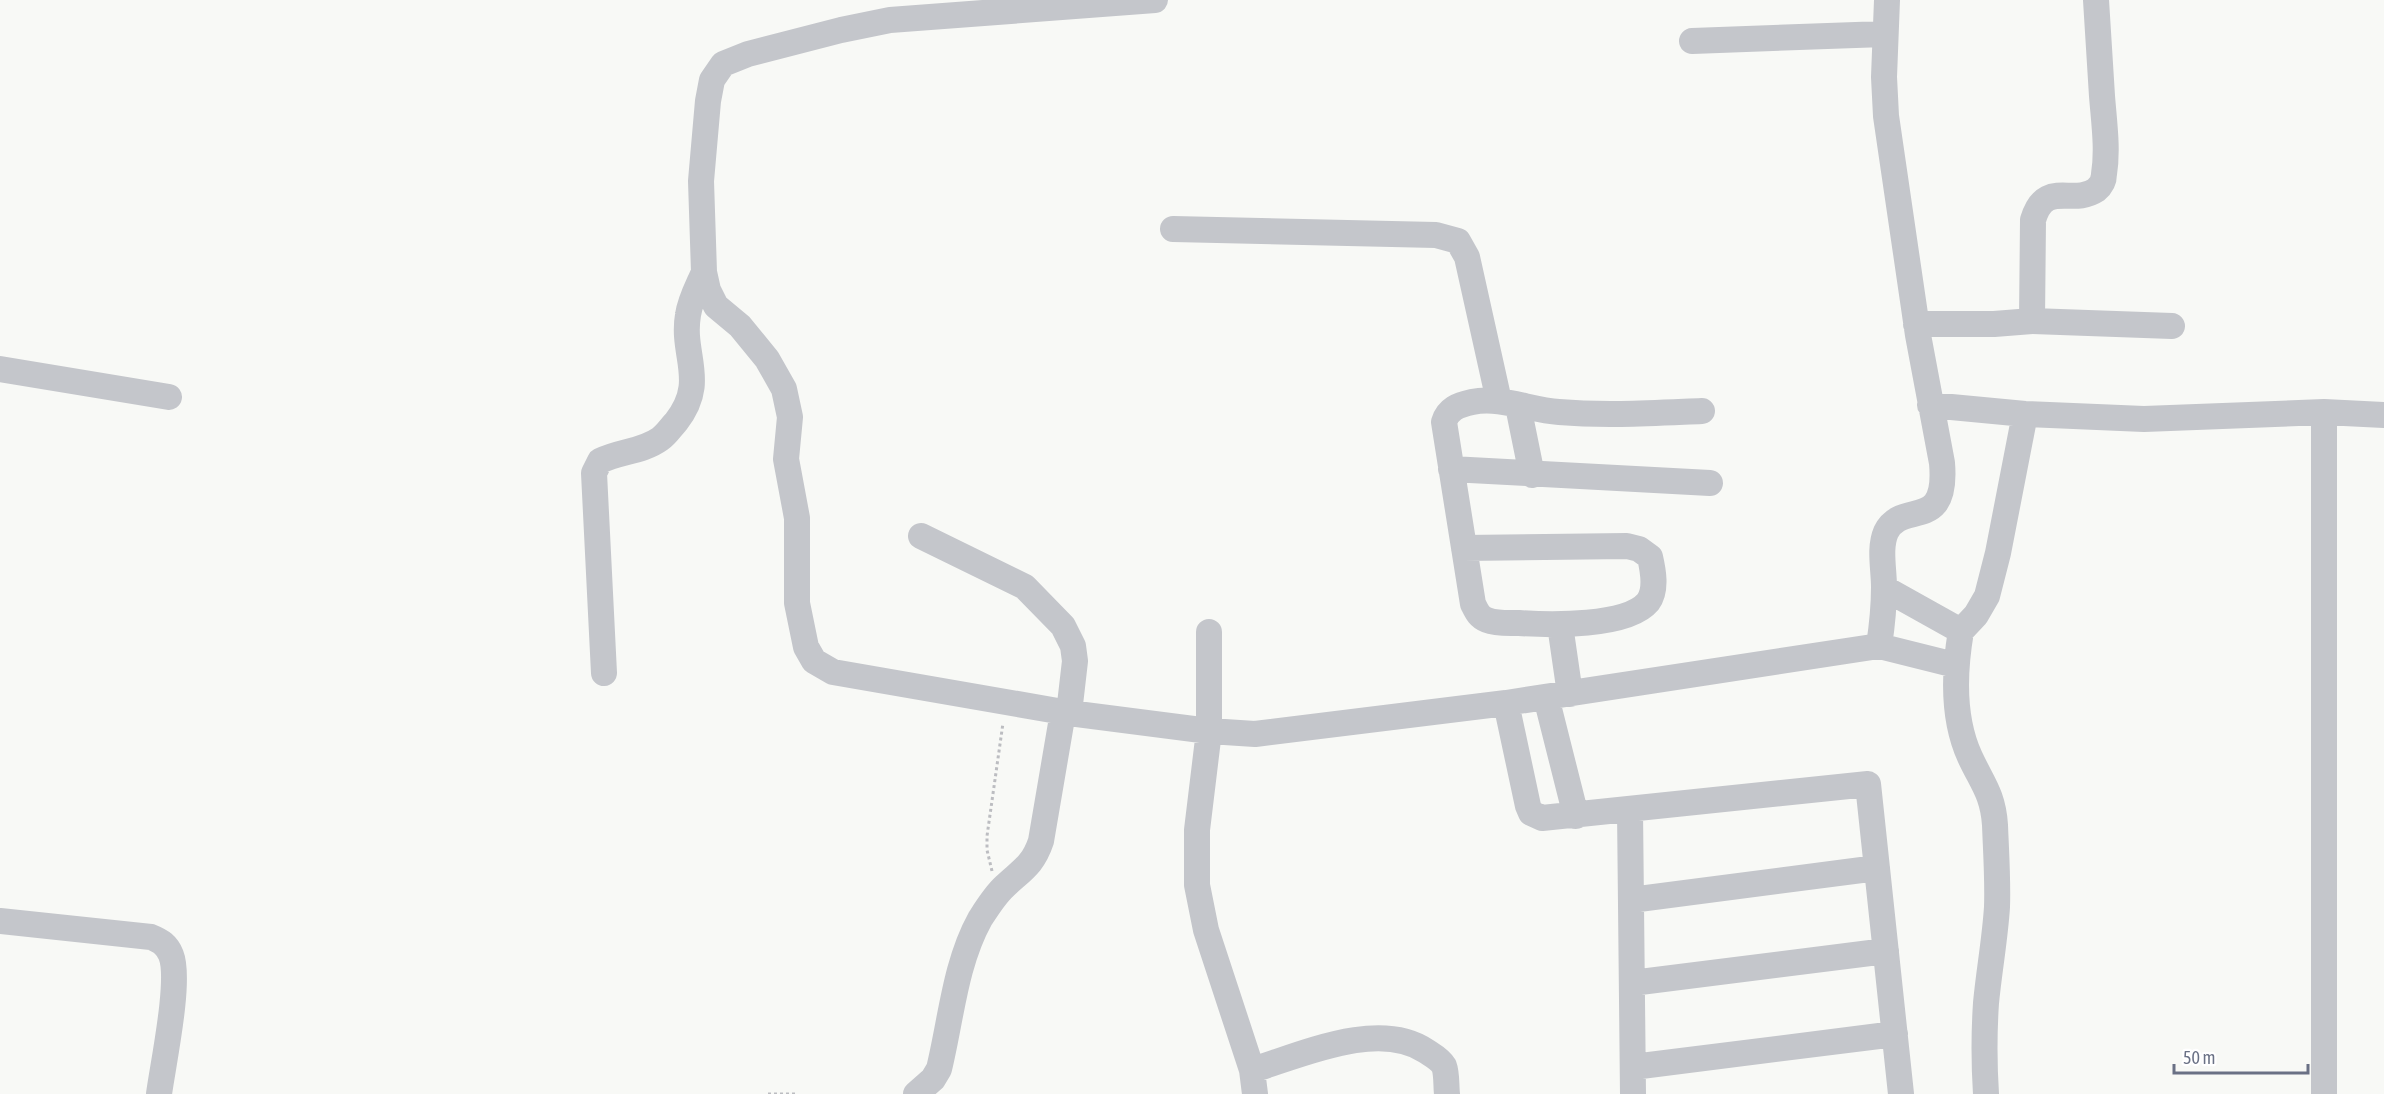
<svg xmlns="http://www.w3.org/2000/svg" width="2384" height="1094" font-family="'Asap Condensed',sans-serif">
	<rect width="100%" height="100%" fill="#f8f9f6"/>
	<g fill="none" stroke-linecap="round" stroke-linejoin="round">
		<path stroke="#bcbdc1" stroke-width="3" stroke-dasharray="3 3" stroke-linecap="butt" d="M992 871 987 850V836L1003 723
			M768 1094H798"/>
		<path stroke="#c4c6cb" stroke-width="26" d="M1155 0 890 20 841 30 748 54 723 64 712 80 708 101 701 181 704 272 708 290 716 306 740 326 767 359 784 389 790 417 786 459 797 518V603L806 647 814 661 833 672 1069 713 1209 731 1255 734 1506 703 1879 646C1882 626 1884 607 1884 587 1884 569 1879 548 1886 532 1902 499 1948 534 1942 463L1918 335 1886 116 1884 77 1887 0
			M1692 41 1884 34
			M1173 229 1436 235 1458 241 1467 257 1499 401
			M2032 321 2033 220C2045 179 2072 206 2096 190 2101 186 2104 180 2104 174 2108 149 2104 122 2102 96 2100 64 2098 32 2096 0
			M1916 324H1994L2032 321 2172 326
			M0 369 169 397
			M1930 405 2025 414 2144 419 2324 412V1094
			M1518 406 1532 475
			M2324 412 2384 415
			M1451 469 1710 483
			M921 536 1025 587 1063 626 1073 646 1075 661 1069 713
			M1464 548 1627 546 1639 549 1650 557C1653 570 1657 590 1648 602 1627 627 1550 625 1519 623 1509 623 1497 624 1487 620 1479 617 1477 612 1473 604L1444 422C1448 409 1458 405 1472 402 1500 396 1530 410 1559 412 1606 416 1654 413 1702 411
			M1884 588 1961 631 1976 615 1987 596 1998 553 2025 414
			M1560 625 1570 694
			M1961 631C1954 672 1952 718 1970 757 1982 783 1993 794 1995 825 1996 852 1998 880 1997 907 1995 939 1989 971 1986 1003 1984 1033 1984 1063 1986 1094
			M1209 632V731L1197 830V885L1206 930 1252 1070 1255 1094
			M1879 646 1955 665
			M604 673 594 473 600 461C620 451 642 452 660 439 667 434 671 427 676 422 708 381 681 356 688 315 690 300 698 286 704 272
			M1546 697 1576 816
			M1506 703 1528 806 1531 813 1542 818 1868 784 1901 1094
			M1630 810 1633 1094
			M1631 900 1877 868
			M0 921 151 937C161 941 167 945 171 955 181 980 163 1064 159 1094
			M1632 983 1886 951
			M1633 1067 1895 1034
			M1252 1070C1301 1055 1379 1019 1426 1051 1432 1055 1440 1059 1444 1066 1447 1074 1446 1086 1447 1094
			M916 1094 933 1079 939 1069C951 1020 955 964 980 919 987 908 995 895 1005 886 1022 870 1033 865 1041 841L1063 712"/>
	</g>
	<path d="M2174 1064v9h134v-9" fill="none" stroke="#6a7185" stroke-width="3"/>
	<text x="2183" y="1064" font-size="18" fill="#6a7185" stroke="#ffffff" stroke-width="4.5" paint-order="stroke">50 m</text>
</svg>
